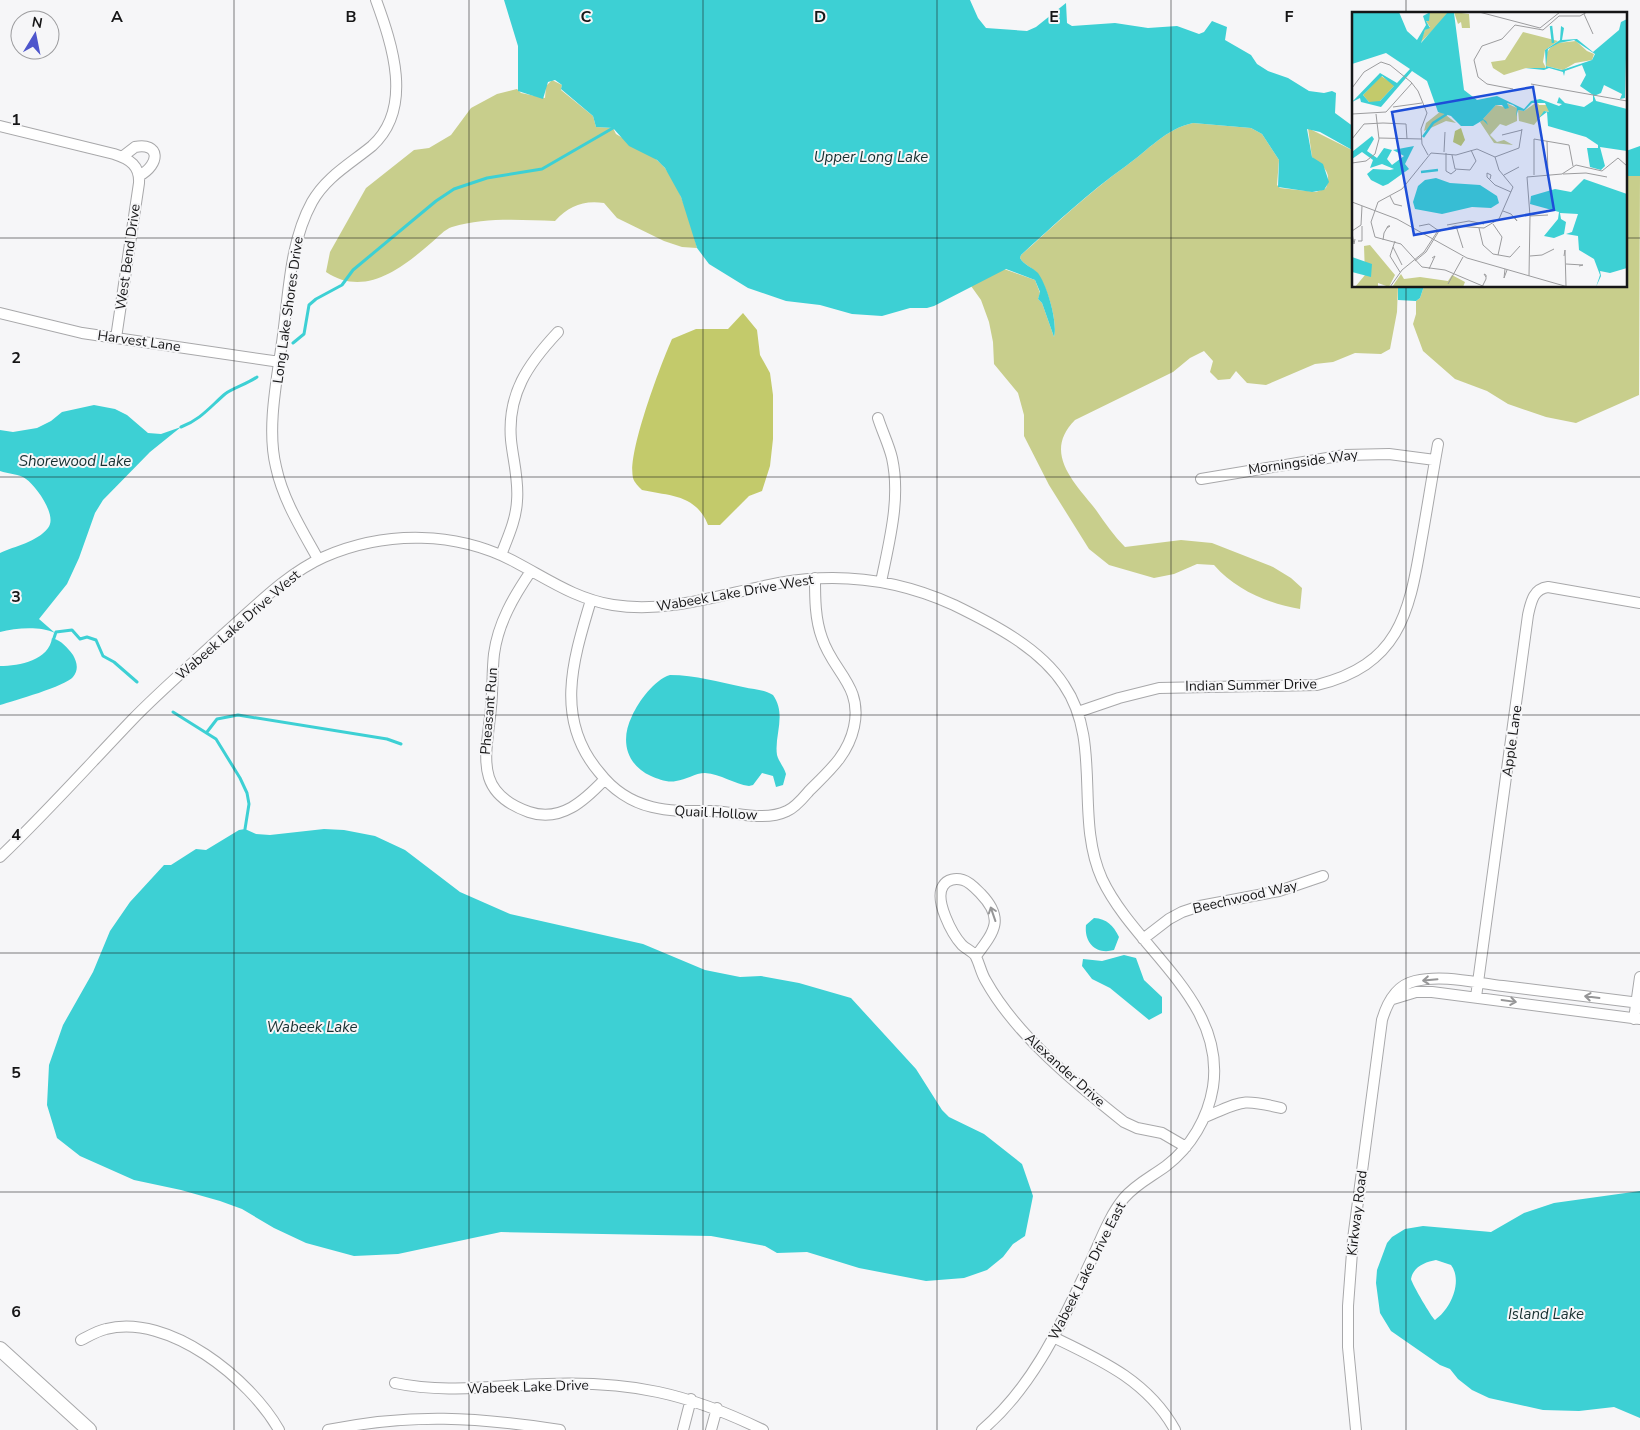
<svg xmlns="http://www.w3.org/2000/svg" width="1640" height="1430" font-family="'Nunito Sans',sans-serif">
	<rect width="100%" height="100%" fill="#f6f6f8"/>
	<path fill="#c8ce8c" d="M552 80 562 85 561 90 593 116 596 127 613 128 616 134C629 142 646 150 658 161 677 176 692 224 697 248L682 247 664 241 617 218 604 203C583 200 569 206 555 221 521 220 486 217 452 227 445 229 437 238 431 243 402 268 365 298 326 272L330 252 366 188 414 150 429 148 451 135 471 108 497 94 517 89 521 93 545 98 546 86Z
		M1193 123 1251 128 1262 134 1279 160 1277 185 1280 188 1316 192 1326 188C1333 170 1321 166 1312 157L1308 128 1354 151V286H1398L1397 312 1390 349 1381 354 1355 353 1333 362 1315 364 1266 385 1247 383 1236 371 1230 379 1218 380 1210 372 1213 361 1204 351 1190 358 1173 372 1075 420C1042 453 1075 483 1096 510 1105 523 1114 536 1125 547L1181 540 1212 543 1273 567 1291 578 1302 588 1300 609C1267 603 1236 590 1214 565L1197 564 1174 574 1154 578 1109 565 1089 549 1049 485 1024 436V415L1018 393 994 364 993 342 989 322 981 300 971 286 1004 269 1035 280 1040 293 1038 299 1042 303 1054 337C1058 321 1047 286 1037 273 1032 267 1024 265 1020 258L1021 255C1055 225 1089 192 1126 166 1147 151 1167 128 1193 123Z
		M1626 176H1640L1639 395 1576 423 1546 417 1508 404 1487 391 1455 379 1423 351 1413 324 1416 314V301L1420 298 1424 286H1626Z"/>
	<path fill="#c3ca6b" d="M743 313 757 330 760 355 770 373 773 395V439L770 466 762 491 749 496 720 525H708C696 494 669 496 642 490 639 487 634 482 633 478 627 453 661 364 672 339L696 329H728Z"/>
	<path fill="#3dd0d4" fill-rule="evenodd" d="M504 0H970L978 18 986 28 1027 31 1036 27 1066 3 1067 23 1072 26 1115 23 1148 28 1177 26 1199 34 1204 32 1212 21 1227 27 1225 40 1251 55 1257 64 1268 71 1288 78 1309 91 1324 93 1332 91 1336 93 1335 113 1354 127V151L1320 132 1307 129 1312 157 1323 164 1329 182 1324 190 1312 192 1278 187 1279 160 1262 134 1251 128 1193 123C1167 128 1147 151 1126 166 1089 192 1055 224 1021 255L1020 258C1024 265 1032 267 1038 273 1047 285 1058 322 1054 337L1042 303 1038 299 1040 292 1035 280 1006 269 934 306 927 308H910L882 316 852 314 820 305 786 301 748 288 709 264 697 248 681 197 665 168 657 160 629 146 613 128 596 127 593 116 561 89 562 85 555 80 548 82 543 99 518 91V46Z
		M1640 146V176H1626V151Z
		M1398 286H1424L1420 298 1416 301 1398 300Z
		M94 405 115 409 127 415 148 433 161 434 181 427 150 452 103 500 95 513 79 558 67 584 39 619 55 633C40 626 16 628 0 632V553C15 546 37 542 48 528 58 516 36 486 26 479 20 474 8 474 0 471V430L13 432 37 428 51 421 62 412Z
		M52 638C62 641 67 647 73 655 77 662 79 670 73 677 66 686 13 701 0 705V666C20 666 49 660 52 638Z
		M670 675C696 675 718 682 743 687 755 690 763 689 773 695 787 715 774 735 777 755 779 762 784 767 786 774L783 785 776 787 773 776 762 773 753 785 749 786C734 784 721 774 705 773 695 773 686 780 676 781 668 783 658 779 651 776 626 765 620 740 632 716 639 701 654 680 670 675Z
		M245 829 256 834 270 835 324 829 344 830 375 836 405 850 460 892 510 914 643 944 705 970 740 977 761 976 799 983 851 998 916 1069 942 1110 949 1117 984 1134 1022 1164 1033 1196 1025 1236 1013 1244 1003 1257 987 1270 964 1278 926 1281 859 1268 807 1252 777 1253 765 1246 711 1236 501 1232 398 1254 354 1256 306 1243 274 1228 242 1209 220 1201 181 1190 134 1180 80 1156 57 1138 47 1105 49 1065 63 1025 93 972 110 931 130 902 164 865H171L196 849 206 850 239 830Z
		M1094 918C1107 919 1113 925 1119 937L1114 950C1096 955 1084 943 1086 925Z
		M1124 955 1136 958 1144 980 1162 997V1013L1149 1020 1110 988 1092 979 1082 966 1083 959 1102 961Z
		M1640 1191V1418L1614 1407 1579 1411 1543 1410 1489 1398 1472 1390 1458 1379 1450 1369 1440 1365 1391 1331 1380 1313 1376 1283 1377 1270 1387 1243 1392 1237 1405 1229 1423 1226 1491 1232 1524 1213 1554 1203ZM1436 1260 1451 1265C1463 1281 1451 1309 1435 1320 1432 1318 1412 1284 1411 1279 1413 1267 1425 1262 1436 1260Z"/>
	<g fill="none" stroke-linecap="round" stroke-linejoin="round">
		<path stroke="#3dd0d4" stroke-width="3" d="M293 343 304 334 309 305 316 299 342 285 353 270 436 201 454 189 487 178 542 169 613 128
			M181 427C200 420 210 407 225 394 233 388 247 384 257 377
			M54 638 56 632 72 630 80 639 87 637 96 640 103 656 114 662 137 682
			M173 712 216 739 240 778 247 793 249 804 245 829
			M207 732 217 719 238 715 387 739 401 744"/>
		<defs>
			<path id="minor" d="M0 126 114 154C130 159 140 166 139 183L116 338
				M122 157 135 147C160 142 161 164 139 176
				M0 313 82 333 280 362
				M878 418C882 431 889 445 892 458 901 499 889 542 881 582
				M1201 479 1345 455 1389 454 1435 460
				M501 555C508 537 516 520 517 501 519 480 513 460 511 440 507 394 528 364 558 332
				M318 559C302 530 283 500 276 467 266 427 278 375 283 335 289 291 290 242 312 202 326 177 350 164 372 146 414 108 392 44 376 0
				M531 571C514 596 498 623 494 654 492 671 493 689 491 707 487 754 472 792 529 812 561 823 585 800 605 779
				M591 600C573 660 554 719 599 772 612 789 631 802 652 807 672 812 692 811 712 811 736 812 764 822 787 811 796 807 803 798 809 791 829 771 848 755 854 727 863 686 833 672 822 638 815 619 815 598 815 578
				M1078 712 1119 698 1159 688 1317 685C1398 665 1409 615 1421 543 1427 510 1432 477 1438 444
				M0 857C46 813 88 766 132 720 161 690 193 663 224 634 255 607 286 574 324 557 386 530 458 531 517 563 549 580 576 599 613 605 670 614 724 593 779 583 839 572 899 580 954 605 993 624 1040 648 1064 685 1103 742 1074 817 1102 879 1135 949 1226 1000 1213 1087 1208 1118 1191 1147 1166 1166 1151 1177 1136 1184 1124 1198 1109 1216 1100 1242 1090 1263 1061 1324 1034 1386 982 1430
				M1143 939 1169 919 1182 912 1200 906 1279 891 1323 876
				M976 956C994 932 1005 919 981 894 976 889 970 882 963 880 956 878 947 879 943 886 934 900 952 934 962 945 966 949 974 952 976 957 980 965 981 973 986 981 1016 1035 1076 1084 1124 1122L1137 1128 1162 1133 1186 1147
				M1476 997 1528 615C1531 602 1533 589 1548 587L1640 603
				M1393 999 1416 992H1432L1640 1019
				M1634 1019 1640 977
				M1205 1117C1242 1102 1239 1098 1281 1108
				M1053 1337C1101 1360 1148 1381 1175 1430
				M81 1340C89 1336 97 1331 106 1329 169 1313 250 1379 279 1430
				M395 1383C446 1394 495 1385 547 1384 631 1381 687 1393 763 1430
				M328 1430C412 1413 476 1417 560 1430
				M683 1430 691 1399
				M711 1430 717 1408
				M1356 1430 1348 1347V1306L1353 1239 1382 1020C1387 1003 1397 985 1415 981 1444 974 1475 983 1503 986 1549 992 1594 997 1640 1003"/>
			<path id="major" d="M0 1349 89 1430"/>
		</defs>
		<use href="#minor" stroke="#a8a8aa" stroke-width="12"/>
		<use href="#major" stroke="#a8a8aa" stroke-width="16"/>
		<use href="#minor" stroke="#fff" stroke-width="10"/>
		<use href="#major" stroke="#fff" stroke-width="14"/>
	</g>
	<defs><path id="oneway-shaft" d="M-6 0H5M1.5-3L5.5 0L1.5 3" fill="none" stroke-width="1.6" stroke-linecap="round" stroke-linejoin="round" transform="scale(1.25)"/></defs>
	<g stroke="#969697">
		<use href="#oneway-shaft" transform="translate(993 914) rotate(-109)"/>
		<use href="#oneway-shaft" transform="translate(1430 980) rotate(175)"/>
		<use href="#oneway-shaft" transform="translate(1592 997) rotate(-173)"/>
		<use href="#oneway-shaft" transform="translate(1509 1001) rotate(8)"/>
	</g>
	<path fill="none" stroke="#161617" stroke-width="1" stroke-opacity="0.55" d="M234 0V1430M469 0V1430M703 0V1430M937 0V1430M1171 0V1430M1406 0V14M0 238H1354M1626 238H1640M1406 286V1430M0 477H1640M0 715H1640M0 953H1640M0 1192H1640"/>
	<g text-anchor="middle" dominant-baseline="central" stroke-width="4" stroke-linejoin="round" paint-order="stroke">
		<g font-size="14" fill="#161617" stroke="#f6f6f8">
			<text transform="translate(128 257) rotate(-82)">West Bend Drive</text>
			<text transform="translate(288 310) rotate(-82)">Long Lake Shores Drive</text>
			<text transform="translate(139 341) rotate(8)">Harvest Lane</text>
			<text transform="translate(1303 462) rotate(-8)">Morningside Way</text>
			<text transform="translate(735 593) rotate(-10)">Wabeek Lake Drive West</text>
			<text transform="translate(238 625) rotate(-41)">Wabeek Lake Drive West</text>
			<text transform="translate(1251 685) rotate(-1)">Indian Summer Drive</text>
			<text transform="translate(489 711) rotate(-85)">Pheasant Run</text>
			<text transform="translate(1512 741) rotate(-82)">Apple Lane</text>
			<text transform="translate(716 813) rotate(3)">Quail Hollow</text>
			<text transform="translate(1245 897) rotate(-13)">Beechwood Way</text>
			<text transform="translate(1065 1070) rotate(42)">Alexander Drive</text>
			<text transform="translate(1357 1213) rotate(-83)">Kirkway Road</text>
			<text transform="translate(1087 1271) rotate(-63)">Wabeek Lake Drive East</text>
			<text transform="translate(528 1387) rotate(-2)">Wabeek Lake Drive</text>
		</g>
		<g font-size="15" font-style="italic" fill="#172f30" stroke="#f6f6f8">
			<text x="871" y="157">Upper Long Lake</text>
			<text x="75" y="461">Shorewood Lake</text>
			<text x="312" y="1027">Wabeek Lake</text>
			<text x="1546" y="1314">Island Lake</text>
		</g>
	</g>
	<g transform="translate(1352 12)">
		<rect width="275" height="275" fill="#f6f6f8"/>
		<path d="M78 0H96V3L68 31 73 18 78 15 74 9ZM102 0 117 2 118 16H110L109 10 106 12ZM171 20 206 29 193 38 191 50 194 56H174L152 63 141 56 139 50 153 48ZM224 29 235 39 242 42 240 48 223 51 211 58 194 54V42L198 36 206 31ZM185 90 187 93H196L197 100 193 99 182 113 167 109 166 98 172 99ZM154 91 165 96V109L154 114 148 112 138 123 145 130 152 128 161 133 142 131 128 110 144 93 157 96ZM89 99 104 111 94 109 72 119 74 111ZM18 233 43 263 37 275 26 271V275H3L13 263 12 234ZM49 262 52 267 68 265 96 269 100 263 113 270 111 275H40Z" fill="#c8ce8c"/>
		<path d="M29 64 43 73 27 90H17L11 83ZM109 116 113 128 109 134 101 130 103 119Z" fill="#c3ca6b"/>
		<path d="M0 0H47L55 19 65 28 74 13 71 4 78 0 77 9H74L78 16 73 18 69 31 96 0 102 1 112 78 125 88 145 84 172 97 179 89 188 87 207 94 210 92 205 91 207 85 213 91 232 95 241 89V83L228 74 234 63 230 53 213 59 212 64 211 60 197 56 192 58 173 56H194L193 38 208 28 209 14 212 16 210 28 225 27 241 40 267 18 269 10 275 7 273 86 268 87 270 82 252 73 249 81 242 84 244 89 275 97V139L248 135 253 154 249 158 238 155 235 136H246V133L234 125 196 114 195 100 187 106 192 99 197 100 193 91H180L172 99 166 98 164 105 165 96 161 93 155 91 157 96 153 97 150 93H144L131 107 134 109 136 113 131 108 121 114H109L99 104 86 100 75 69 60 59 29 95 9 90 8 86 0 90 28 61 45 71 58 57 34 41 0 52ZM222 28 243 42 240 48 210 58 194 54 196 37 207 31ZM30 64 42 74 28 89 17 90 11 83ZM20 124 22 127 15 139 25 146 32 136 40 138 35 147 40 153 52 144 41 138 62 134 53 152 57 157 36 172 31 174 19 168 15 162 21 157 38 158 42 157 30 152 18 156 21 148 10 140 0 147V140ZM84 166 98 171 128 173 145 184 147 191 139 196 120 195 90 202 63 197 61 190 66 174 73 168ZM232 167 275 182V256L258 261 248 259 249 264 244 275 248 263 242 247 227 238 226 224 214 222 220 220 226 202 208 201 209 207 214 210 212 222 202 226 192 224 206 207 207 200 178 192 179 184 203 177 219 180ZM0 245 20 252 19 265 0 260Z" fill="#3dd0d4" fill-rule="evenodd"/>
		<path fill="none" stroke="#3dd0d4" stroke-width="2.5" d="M199 14 201 31M71 125 81 111 95 102M69 160 86 158"/>
		<path fill="none" stroke="#9c9c9e" stroke-width="1" d="M127 0 188 16 208 0M232 2 241 22M179 72 275 89M0 76 12 60 29 50 38 53 59 70 66 79 75 101 69 117 70 132 76 143M161 77 135 72 126 65 122 48 130 34 150 27 163 13 191 18 207 4H228L235 0M41 95 70 91M0 102 34 100 60 71M150 123 170 118M27 126 70 127M0 127 12 112 31 111 54 112 55 127M195 129 196 163M92 140 93 120M94 141V159L99 162 104 158M100 143 103 157 118 158 124 149 119 138M143 145 167 136 170 117M0 151 14 149 23 142 27 127 24 102M211 162 234 161 255 165M152 163 167 155M182 163V127L217 133 221 154M175 165 210 162 224 153 250 159 266 146 275 154M175 165 178 204 177 264M138 167 139 163 135 161V165L143 173 159 180M38 184 42 192 50 194M0 190 45 207 115 246 216 275M151 199 159 202 165 209 163 206M178 204 196 203M141 212 150 225 146 243M95 213 117 209 132 212M67 214 77 212 87 219M104 214 111 236M127 216 131 233 141 242 158 245 168 234M0 219 9 213 10 194M0 221 2 232 3 227M31 228 32 221 36 214H38L35 216M6 229H10V214M43 229 38 244 48 260M41 235 50 253M178 244 190 243 202 237M212 244 213 238 214 274M63 249 74 240 87 219M214 252 231 253 227 254M77 257 83 244 80 246M153 257 152 266 155 258M96 272 111 245M38 275 50 258 72 240 85 220 103 214 132 216 147 207 161 175 147 158 143 145M130 275 134 267V263L132 262 134 265M133 275 93 258 70 255 49 232 23 225 19 210 26 190 50 177 79 141 104 143 125 137 143 145"/>
		<path fill="#1d4ed8" fill-opacity="0.15" stroke="#1d4ed8" stroke-width="2.5" d="M181 75 202 198 62 223 40 100Z"/>
		<rect width="275" height="275" fill="none" stroke="#161617" stroke-width="2.5"/>
	</g>
	<g font-size="16" text-anchor="middle" font-weight="bold" fill="#161617" stroke="#f6f6f8" stroke-width="4" stroke-linejoin="round" paint-order="stroke">
		<text x="117" y="22">A</text>
		<text x="351" y="22">B</text>
		<text x="586" y="22">C</text>
		<text x="820" y="22">D</text>
		<text x="1054" y="22">E</text>
		<text x="1289" y="22">F</text>
		<text x="16" y="125">1</text>
		<text x="16" y="363">2</text>
		<text x="16" y="602">3</text>
		<text x="16" y="840">4</text>
		<text x="16" y="1078">5</text>
		<text x="16" y="1317">6</text>
	</g>
	<g transform="translate(35 35) rotate(10)"><circle r="24" fill="#f6f6f8" stroke="#9c9c9e"/>
	<path d="M0-4L9 19L0 12L-9 19Z" fill="#4e56cc"/>
	<text y="-8" font-size="14" font-weight="bold" text-anchor="middle" fill="#161617">N</text>
	</g>
</svg>
